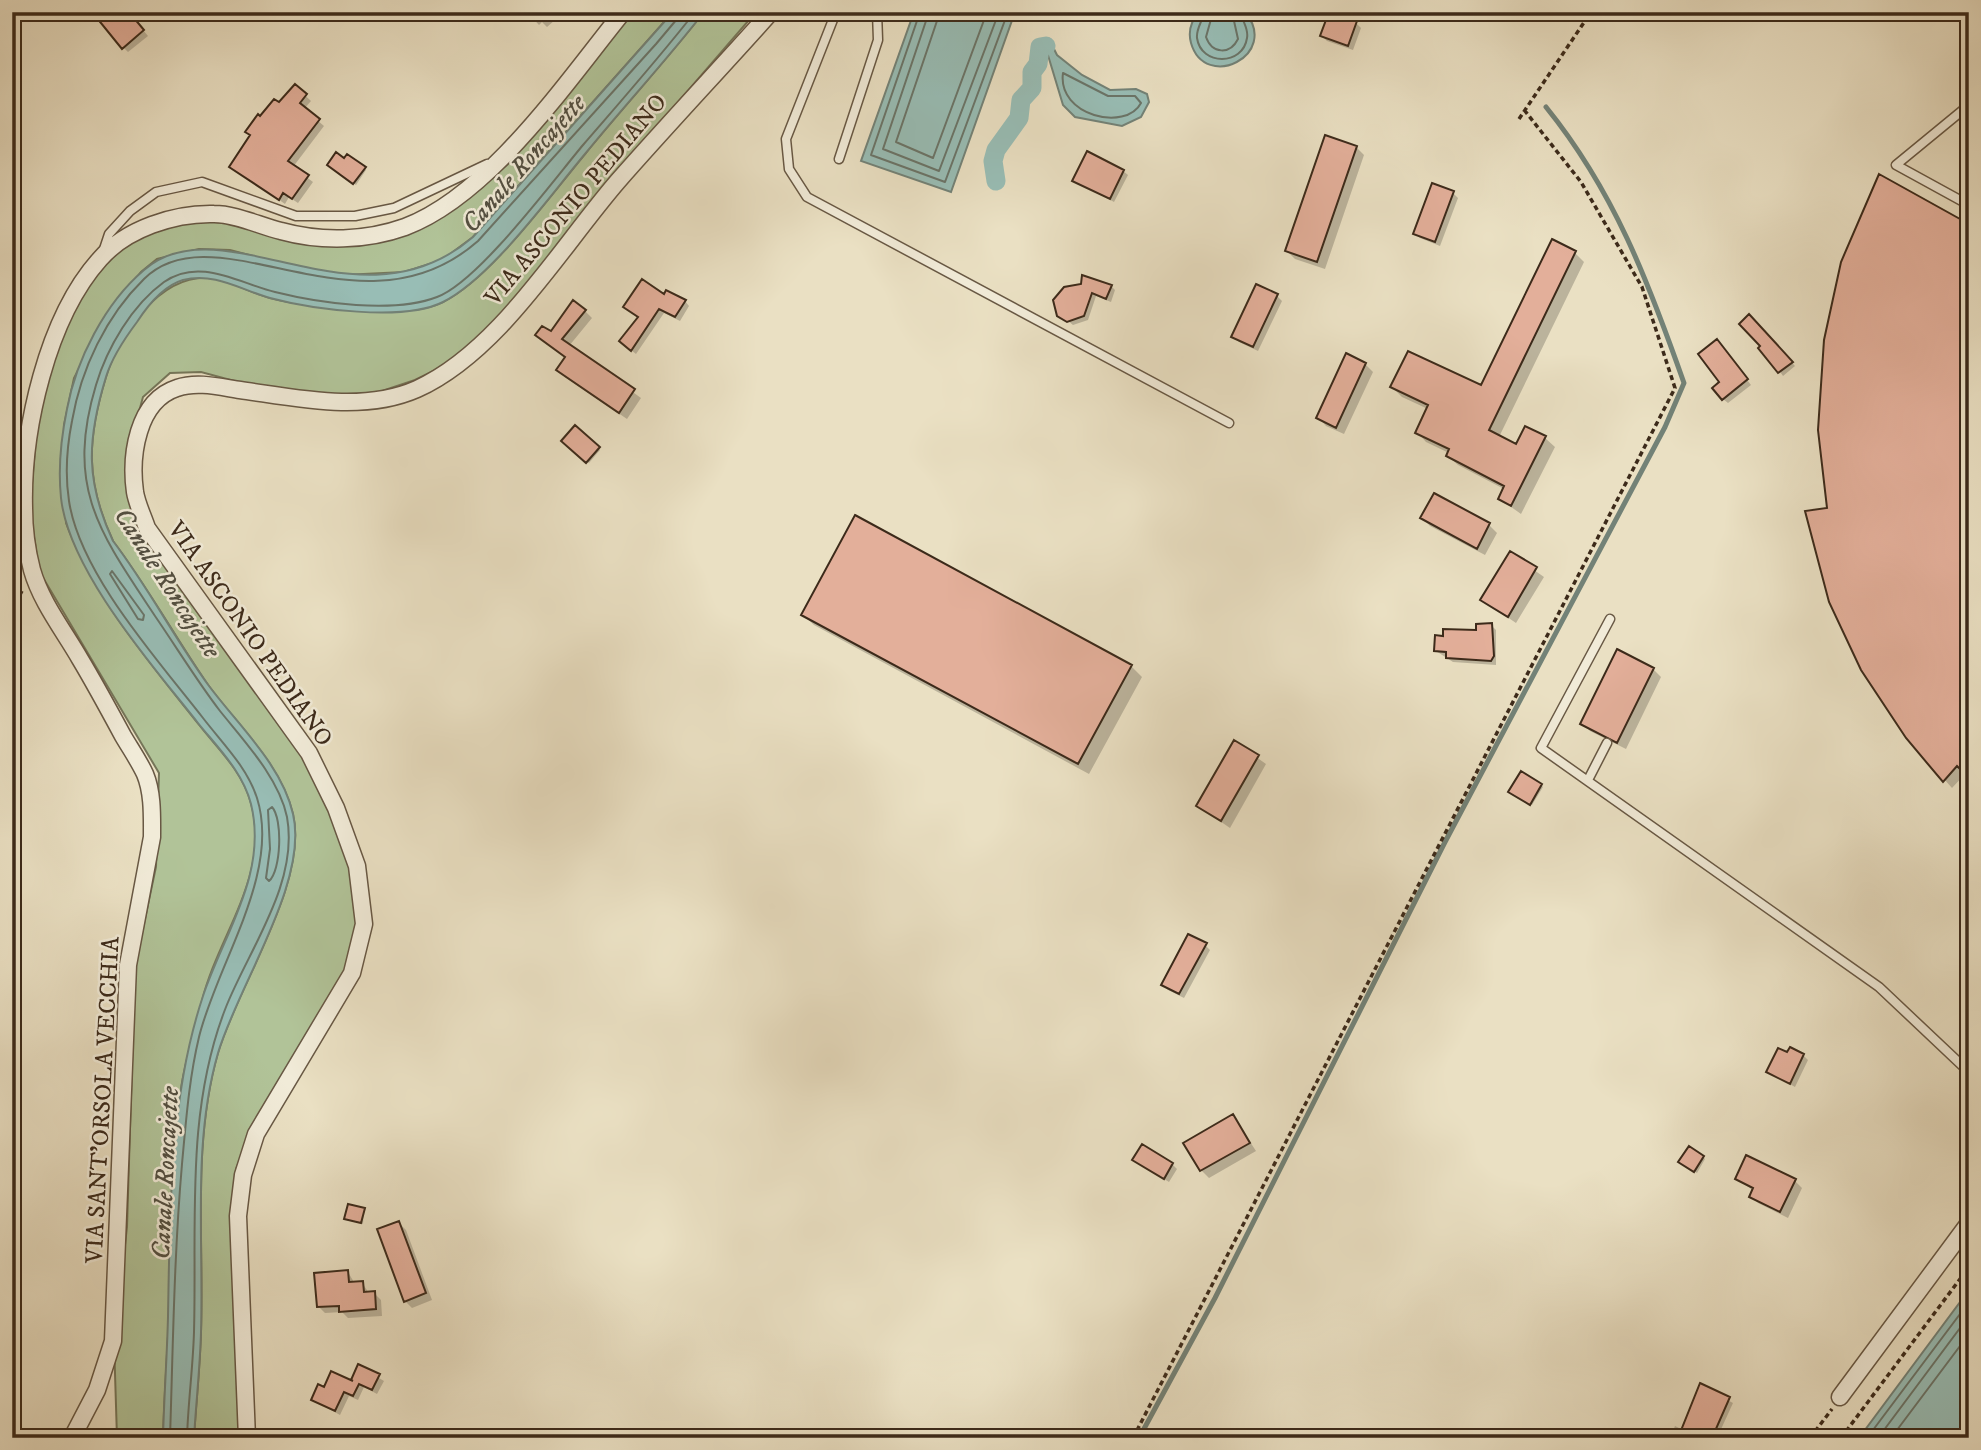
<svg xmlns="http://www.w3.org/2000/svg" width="1981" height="1450" font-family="'IM FELL DW Pica',serif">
	<rect width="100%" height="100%" fill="#eae0c3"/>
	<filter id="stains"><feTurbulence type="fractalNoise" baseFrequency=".00286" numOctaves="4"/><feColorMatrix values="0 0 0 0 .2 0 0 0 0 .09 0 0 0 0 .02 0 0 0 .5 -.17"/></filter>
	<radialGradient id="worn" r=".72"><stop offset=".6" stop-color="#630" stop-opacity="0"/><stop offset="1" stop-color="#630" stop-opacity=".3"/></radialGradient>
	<path fill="#b1c398" stroke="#767659" stroke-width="2" d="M628 12H673L473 237 442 260 404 272 343 275 283 264 230 250 199 249 157 259 141 272 107 315 74 378 64 425 66 523C94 598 150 663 200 726 218 749 241 770 250 800 273 873 218 934 202 1001 195 1030 185 1060 181 1089 170 1171 171 1254 168 1337 166 1371 164 1404 163 1438H117L114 1341 127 1227 135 966 156 867 159 773 39 571 30 509 39 401 61 334 100 257 149 221 216 209 325 237 406 227 459 206 508 164 536 119Z
		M704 12H756L610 181 489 334 456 360 415 380 379 392 338 396 257 387 201 372 170 373 143 397 134 430 129 496 305 753 355 867 360 923 349 971 253 1129 236 1169 232 1213 241 1438H194C196 1403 200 1368 201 1332 204 1240 192 1143 218 1053 238 985 309 882 293 814 281 763 235 723 206 682 174 635 147 586 113 541 85 481 87 439 106 377 119 334 160 274 210 278 231 280 250 293 270 298 304 307 340 307 375 310 396 311 423 312 443 302 491 278 549 197 585 154 624 106 666 61 704 12Z"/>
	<path fill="#98bdb5" stroke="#738277" stroke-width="2" d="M673 12H704C666 61 624 106 585 154 549 197 491 278 443 302 404 322 311 309 270 298 241 290 215 272 183 280 163 286 148 305 137 322 125 338 112 357 106 377 87 439 85 481 113 541 148 587 175 639 209 686 238 725 282 765 293 814 309 882 238 985 218 1053 192 1143 204 1240 201 1332 200 1368 196 1403 194 1438H163C164 1397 167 1357 168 1317 170 1211 169 1098 203 996 224 933 268 874 251 804 243 772 218 748 198 723 153 666 69 571 61 498 58 469 61 438 67 409 76 360 105 303 144 270 223 201 358 336 473 237Z
		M914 12H1015L951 192 861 161Z
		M1199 12H1245C1281 55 1205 92 1191 43 1188 32 1191 21 1199 12Z
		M1049 39 1057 55 1082 75 1110 90 1136 89 1147 94 1149 102 1141 117 1122 126 1075 117 1063 105 1044 42Z
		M1969 1290V1429L1963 1438H1859Z"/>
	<path fill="#0003" d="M128 12 148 36 128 52 123 47Z
		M527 12H564L547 27 542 22 539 25Z
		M1356 23 1361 28 1353 50 1327 41 1322 36Z
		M295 86 311 101 304 109 324 126 293 167 313 182 298 203 289 197 285 204 232 167 260 118 279 105Z
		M1356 147 1364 155 1325 269 1295 259 1287 251Z
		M331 167 364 168 366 170 356 185Z
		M1123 171 1128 175 1114 202 1074 180Z
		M1453 193 1458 198 1440 246 1420 238 1415 233Z
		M1575 253 1584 262 1499 437 1517 446 1526 428 1545 438 1555 447 1521 514 1500 499 1504 489 1458 465 1448 456 1449 453 1426 442 1417 432 1428 409 1402 397 1392 387H1482Z
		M1111 286 1115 290 1111 302 1096 296 1088 320 1073 325 1061 315 1055 301Z
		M1277 296 1282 301 1258 351 1239 342 1234 337Z
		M665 297 685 301 689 306 680 321 664 313 636 354 626 346Z
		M585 311 592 318 569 346 641 398 627 419 565 377 558 369 566 358 538 335 551 333Z
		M1749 317 1795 366 1783 376 1762 346Z
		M1721 346 1751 385 1728 403 1723 399Z
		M1365 364 1373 372 1344 434 1326 426 1319 418Z
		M575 428 600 450 589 463 563 441Z
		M1435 495 1489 525 1497 533 1485 555 1430 526 1422 518Z
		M1829 509 1966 773 1952 788 1907 737Z
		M1510 553 1544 577 1516 623 1482 600Z
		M803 615 1131 666 1142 677 1089 774 814 625Z
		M1491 625 1496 630V665L1453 662 1436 651Z
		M1653 669 1661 677 1626 749 1590 731 1582 723Z
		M1235 742 1266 764 1230 828 1198 806Z
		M1541 785 1543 787 1532 805 1512 793Z
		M1205 945 1210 950 1184 998 1168 990 1163 985Z
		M1803 1055 1808 1060 1795 1087 1768 1072Z
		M1233 1116 1256 1151 1209 1178 1201 1170Z
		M1703 1157 1705 1159 1697 1173 1683 1164Z
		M1747 1157 1795 1181 1802 1188 1788 1218 1758 1203 1751 1196 1754 1191 1737 1179Z
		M1140 1164H1172L1177 1169 1169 1182Z
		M364 1210 363 1224 346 1218Z
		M399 1223 406 1230 432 1300 412 1308 405 1301Z
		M348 1272 355 1284 362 1283 369 1293H374L381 1300 382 1316 348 1318 342 1312 325 1313 318 1306Z
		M359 1366 384 1381 377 1394 364 1387 358 1400 349 1396 340 1415 313 1400 324 1389 358 1385Z
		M1701 1386 1733 1403 1717 1438H1670L1675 1426 1683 1430Z"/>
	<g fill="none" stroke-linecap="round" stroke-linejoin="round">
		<path stroke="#6a7468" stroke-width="2" d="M920 12 871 155 945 182 1008 12
			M929 12 883 149 939 171 999 12
			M940 12 896 142 933 158 987 12
			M1204 12C1203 21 1196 28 1197 38 1201 66 1243 66 1247 38 1249 28 1242 22 1241 12
			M1213 12 1206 37C1212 54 1230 55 1238 39L1232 12
			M1063 73 1108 96H1135L1141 103C1126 132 1057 116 1063 73Z
			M112 571 144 615 143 620 138 619 110 574Z
			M272 807C283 819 281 871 269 881L266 878 270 849 268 810Z
			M170 1438C173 1347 174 1255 182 1164 186 1121 189 1079 199 1037 217 963 281 874 257 798 247 767 223 744 203 718 158 660 80 574 69 501 65 475 67 446 72 421 81 369 106 316 144 279 217 207 361 344 478 241L656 44 677 19 678 12
			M187 1438C188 1403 193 1367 194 1332 197 1223 185 1111 226 1007 249 949 299 883 287 817 279 778 244 741 220 711 197 681 177 648 155 616 100 533 65 488 96 385 107 348 132 305 164 282 200 257 238 283 275 292 319 303 393 314 437 297 478 282 552 182 583 145 621 101 659 58 695 12
			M1867 1438 1969 1302
			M1878 1438 1969 1316
			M1891 1438 1969 1334"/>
		<path stroke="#738277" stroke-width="5" d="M1139 1438 1215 1298 1445 842 1665 427 1684 383C1648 281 1614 191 1546 107"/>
		<path stroke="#98bdb5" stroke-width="19" d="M996 181 993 161 996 150 1019 118 1021 100 1032 88V72L1038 64 1040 47 1046 46"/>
	</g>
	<path fill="#e3af9a" stroke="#3c2a1a" stroke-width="2" d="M92 12H129L144 30 122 49Z
		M1329 12 1357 21 1348 46 1320 36Z
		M295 84 307 94 300 103 320 119 288 161 309 175 292 199 283 193 279 200 229 167 250 135 245 132 258 114 260 116 274 99 279 102Z
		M1325 135 1357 146 1317 262 1285 251Z
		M1087 151 1124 170 1110 199 1072 181Z
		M336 152 344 158 347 154 366 167 353 184 327 165Z
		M1879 174 1969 224V778L1957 766 1943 782 1906 738 1861 670 1829 602 1805 511 1827 508 1818 430 1824 340 1841 262Z
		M1432 183 1454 191 1435 242 1413 234Z
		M1552 239 1576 251 1489 430 1516 444 1525 426 1546 436 1511 506 1498 499 1504 486 1446 456 1449 449 1415 433 1428 405 1390 387 1408 351 1481 385Z
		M1082 275 1112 285 1106 299 1092 293 1084 316 1067 322 1057 316 1053 300 1064 287 1081 284Z
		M642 279 664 294 666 290 686 300 675 317 659 309 631 351 619 341 638 317 623 307Z
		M1256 284 1278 294 1253 347 1231 337Z
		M573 300 586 310 562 339 635 389 619 413 556 370 565 357 535 335 542 326 551 331Z
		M1749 314 1793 362 1778 373 1758 348 1760 346 1739 324Z
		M1717 339 1748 379 1722 400 1712 388 1719 382 1698 354Z
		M1346 353 1366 363 1336 428 1316 418Z
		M575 425 600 447 586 463 561 441Z
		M1434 493 1490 523 1477 549 1420 518Z
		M855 515 1132 665 1078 764 801 615Z
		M1510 551 1537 567 1508 617 1480 600Z
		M1492 623 1494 656 1491 661 1446 658V652L1434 651 1435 635 1443 636V629L1476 630V624Z
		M1617 649 1654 668 1617 743 1580 724Z
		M1234 740 1259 755 1221 821 1196 806Z
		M1521 771 1542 784 1530 805 1508 792Z
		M1188 934 1207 943 1179 994 1161 985Z
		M1790 1047 1804 1054 1790 1084 1766 1072 1778 1048 1787 1052Z
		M1233 1114 1250 1143 1200 1171 1183 1143Z
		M1142 1144 1173 1163 1164 1179 1132 1160Z
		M1689 1146 1704 1156 1694 1172 1678 1162Z
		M1746 1155 1796 1179 1780 1212 1749 1197 1753 1188 1735 1179Z
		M348 1204 365 1208 361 1223 344 1219Z
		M399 1221 426 1293 404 1302 377 1229Z
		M348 1270 349 1282 363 1281 364 1292 375 1291 376 1309 339 1312V1306L317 1307 314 1273Z
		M358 1364 380 1374 372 1390 359 1384 353 1396 344 1392 335 1411 311 1400 318 1384 324 1387 331 1371 353 1381 351 1380Z
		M1700 1383 1730 1397 1712 1438H1678Z"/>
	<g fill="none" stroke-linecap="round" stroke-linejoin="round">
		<defs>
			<path id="service" d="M836 12 786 139 789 169 807 197 1229 423
				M1969 105 1896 165 1969 205
				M839 159 878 40 877 12
				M103 252 109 234 130 211 156 192 202 182 296 216H355L394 208 487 164
				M1610 619 1541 748 1879 987 1969 1072
				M1588 780 1607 743"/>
			<path id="minor" d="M1840 1397 1969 1223
				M72 1438 97 1390 113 1341 128 965 152 837C152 817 153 793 145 774 139 761 130 748 123 736 109 710 95 684 80 659 64 631 41 602 32 570 27 551 24 527 24 508 22 430 47 318 100 259 126 229 174 213 214 214 236 214 260 226 281 231 321 242 366 241 405 227 490 195 567 81 623 12
				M247 1438 238 1216 243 1175 256 1134 352 973 364 924 357 866 336 808 309 753 147 528C143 516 137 504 135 492 130 456 137 401 177 388 197 381 220 387 240 390 297 398 363 413 417 389 499 352 560 248 618 181 668 124 720 69 771 12"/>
		</defs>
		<use href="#service" stroke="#685844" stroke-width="11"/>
		<use href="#minor" stroke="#685844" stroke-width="19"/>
		<path stroke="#3c2a1a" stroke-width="3.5" stroke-dasharray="5 3.5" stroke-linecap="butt" d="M1519 119 1591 12
			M12 609 22 591
			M1133 1438 1675 388 1642 287 1581 182 1525 111
			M1810 1438 1832 1409
			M1841 1438 1969 1267"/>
		<use href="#service" stroke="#f1ebd8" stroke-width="8"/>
		<use href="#minor" stroke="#f1ebd8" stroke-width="16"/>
	</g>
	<g text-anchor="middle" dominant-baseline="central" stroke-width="5" stroke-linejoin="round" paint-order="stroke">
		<g font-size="24" fill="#3c2a1a" stroke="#f1ebd8">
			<text transform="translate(576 200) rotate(-50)">VIA ASCONIO PEDIANO</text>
			<text transform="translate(250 634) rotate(55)">VIA ASCONIO PEDIANO</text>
			<text transform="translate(103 1100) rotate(-87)">VIA SANT'ORSOLA VECCHIA</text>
		</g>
		<g font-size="26" font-style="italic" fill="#534f41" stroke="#f1ebd8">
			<text transform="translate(524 164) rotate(-49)">Canale Roncajette</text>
			<text transform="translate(167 583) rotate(57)">Canale Roncajette</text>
			<text transform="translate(166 1173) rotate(-87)">Canale Roncajette</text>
		</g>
	</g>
	<rect width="1981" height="1450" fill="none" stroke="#eae0c3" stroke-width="42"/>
	<rect x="14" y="14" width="1953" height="1422" fill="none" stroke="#3c2a1a" stroke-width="3.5"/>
	<rect x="21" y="21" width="1939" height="1408" fill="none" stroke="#3c2a1a" stroke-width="2"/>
	<rect width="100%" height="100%" filter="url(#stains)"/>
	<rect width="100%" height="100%" fill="url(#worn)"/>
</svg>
